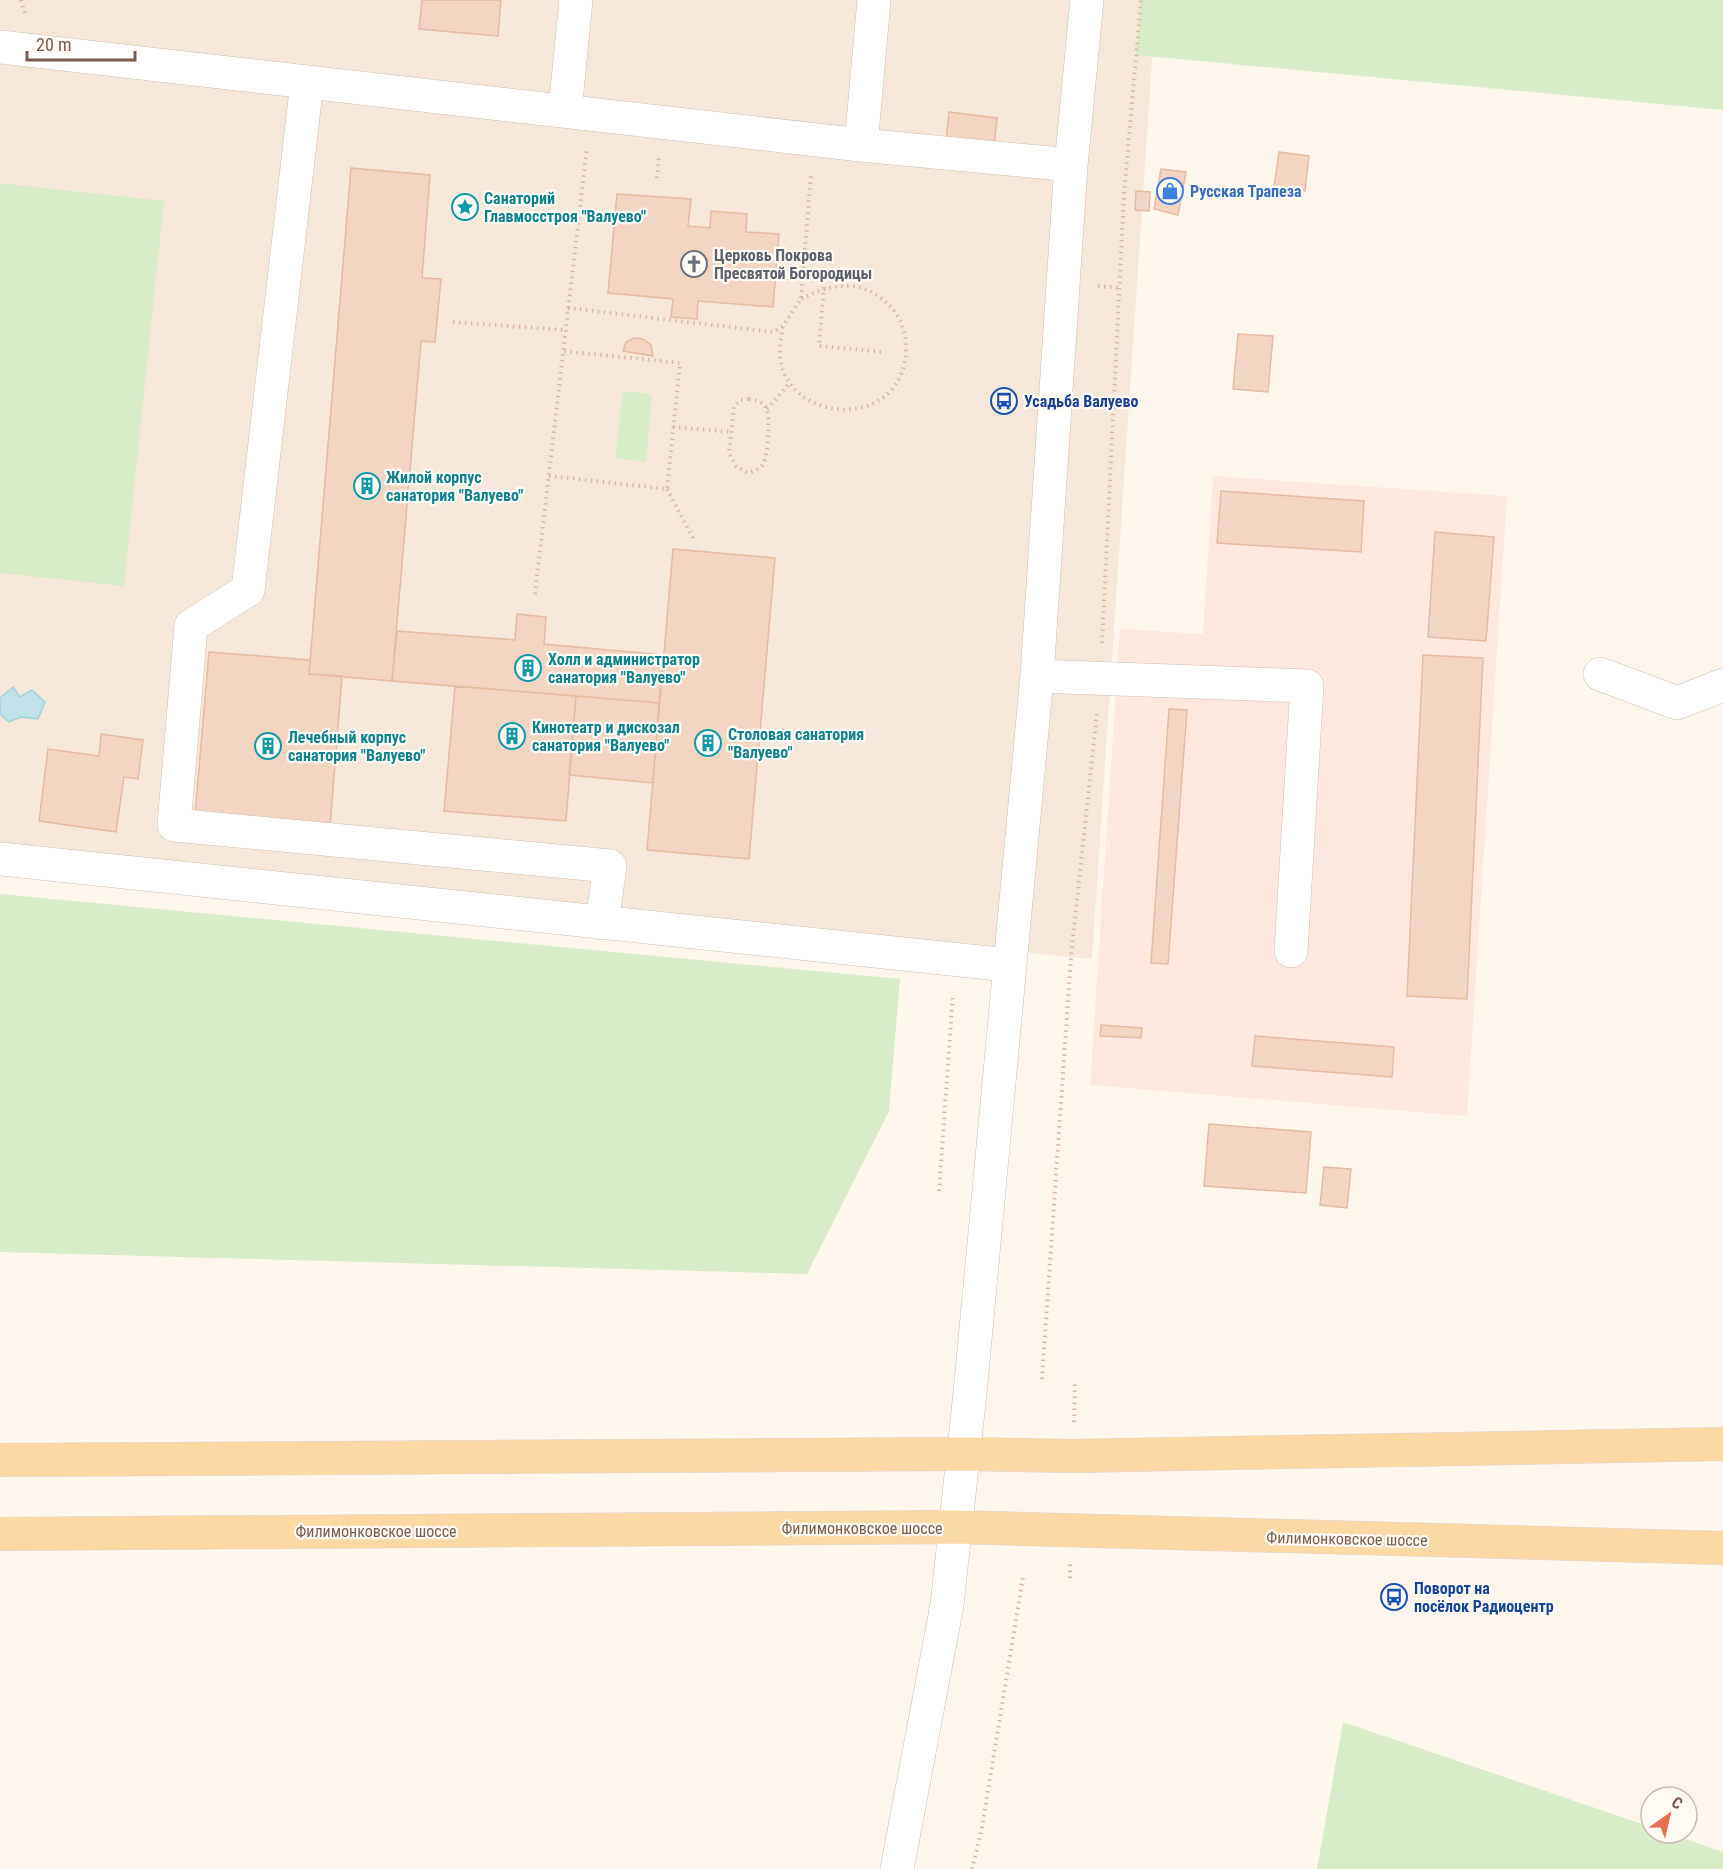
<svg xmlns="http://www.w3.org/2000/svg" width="1723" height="1869" font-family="'Roboto Condensed',sans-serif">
	<rect width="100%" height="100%" fill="#fdf6ec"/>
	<path fill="#f5e8da" d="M0 0H1156L1092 959 0 850Z"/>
	<path fill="#fde8e0" d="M1213 476 1507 496 1467 1116 1090 1085 1120 629 1203 634Z"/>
	<path fill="#d8ecc9" d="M1141 0H1723V110L1136 55Z
		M0 183 164 201 124 586 0 573Z
		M623 391 652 394 646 462 615 458Z
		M0 894 900 979 889 1111 807 1274 0 1252Z
		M1343 1722 1651 1827V1833H1668L1723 1852V1869H1317Z"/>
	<path fill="#bfe3e8" stroke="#a5d3da" stroke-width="1.5" d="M13 687 20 697 32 690 45 702 38 719 21 717 9 722 0 714V698Z"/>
	<path fill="#f3d5c3" stroke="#e6bba3" stroke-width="1.5" d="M422 0H501L498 36 419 29Z
		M949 112 997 118 994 146 946 141Z
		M1279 152 1309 156 1305 191 1274 187Z
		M351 168 430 175 422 278 441 279 435 342 421 341 392 681 309 674Z
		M1161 169 1186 172 1178 215 1154 209Z
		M1136 191 1150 192 1149 211 1135 210Z
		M617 194 691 199 688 226 710 228 711 211 747 214 746 232 779 234 773 307 698 301 697 319 671 317 673 299 608 293Z
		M1238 334 1273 336 1268 392 1233 389Z
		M634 338 643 339 651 345 653 356 623 351 626 342Z
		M1221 491 1364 501 1361 552 1217 543Z
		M1435 532 1494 537 1486 641 1428 637Z
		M673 549 775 558 749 859 647 850Z
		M517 614 546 617 544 644 663 655 659 703 392 681 397 631 515 640Z
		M209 652 310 660 309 674 342 676 330 827 195 815Z
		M1423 655 1483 658 1467 999 1407 996Z
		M455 686 576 696 566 821 444 811Z
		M576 696 659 703 653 783 569 775Z
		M1169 709 1187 710 1168 964 1151 963Z
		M101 734 143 740 138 779 124 777 116 832 39 821 48 749 99 756Z
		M1101 1025 1142 1028 1141 1038 1100 1036Z
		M1255 1036 1394 1047 1392 1077 1252 1066Z
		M1209 1124 1311 1132 1306 1193 1204 1186Z
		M1324 1167 1351 1169 1347 1208 1320 1205Z"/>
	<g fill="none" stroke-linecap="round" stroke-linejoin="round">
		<defs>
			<path id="minor" d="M0 47 861 145 1071 165
				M307 82 248 590 191 626 174 825 610 866 602 923
				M565 111 576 0
				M861 145 874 0
				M1600 674 1677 703 1723 685
				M1037 676 1307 686 1291 951
				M0 859 1008 965
				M897 1869 947 1605 970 1393 1037 676 1071 165 1087 0"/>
			<path id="major" d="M0 1460 963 1454 1073 1456 1723 1444
				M0 1534 955 1527 1723 1548"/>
		</defs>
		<use href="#minor" stroke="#d1beb0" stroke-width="34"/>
		<use href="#major" stroke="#dad1cd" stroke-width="34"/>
		<path stroke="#d9b8a5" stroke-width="4" stroke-dasharray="1.5 4.5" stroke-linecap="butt" d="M21 0 26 16
			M657 178 659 156
			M1098 286 1119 288
			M824 287 819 346 883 352
			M568 308 773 332 783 326 801 299 811 173
			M453 322 565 330
			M783 327C782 335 779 345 780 354 783 425 908 434 906 345 905 323 895 308 878 296 854 279 826 286 801 299
			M749 399C756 400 762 401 766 408 771 416 768 456 763 464 759 470 753 471 747 473L736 466 729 453 734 407 740 400Z
			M767 409 790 383
			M673 427 731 432
			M549 476 667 489 680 363 563 351
			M667 489 695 542
			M535 594 587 147
			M1102 643 1124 194 1141 0
			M939 1191 953 994
			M1042 1379 1071 957 1097 713
			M1074 1422 1075 1380
			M1070 1578V1564
			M972 1869 982 1827 1023 1577"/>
		<use href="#minor" stroke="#fff" stroke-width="33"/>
		<use href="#major" stroke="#fbd9a5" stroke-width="33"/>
	</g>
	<defs>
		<symbol id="shop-ring" viewBox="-11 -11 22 22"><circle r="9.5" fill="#fffaf3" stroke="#3f7fe0" stroke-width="1.5"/><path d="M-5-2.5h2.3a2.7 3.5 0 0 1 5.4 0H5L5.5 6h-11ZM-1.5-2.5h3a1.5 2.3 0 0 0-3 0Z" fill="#3f7fe0"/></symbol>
		<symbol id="sight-ring" viewBox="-11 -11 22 22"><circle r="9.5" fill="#fffaf3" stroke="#0f9aa8" stroke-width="1.5"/><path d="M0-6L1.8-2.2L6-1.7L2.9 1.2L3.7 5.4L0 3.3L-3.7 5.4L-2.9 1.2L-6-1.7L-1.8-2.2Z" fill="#0f9aa8"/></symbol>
		<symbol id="church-ring" viewBox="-11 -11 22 22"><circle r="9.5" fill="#fffaf3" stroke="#6b7280" stroke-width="1.5"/><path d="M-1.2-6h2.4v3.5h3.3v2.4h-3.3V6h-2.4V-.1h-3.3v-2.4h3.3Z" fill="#6b7280"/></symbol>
		<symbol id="bus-ring" viewBox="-11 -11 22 22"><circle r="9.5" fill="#fffaf3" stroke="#1a4fb4" stroke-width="1.5"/><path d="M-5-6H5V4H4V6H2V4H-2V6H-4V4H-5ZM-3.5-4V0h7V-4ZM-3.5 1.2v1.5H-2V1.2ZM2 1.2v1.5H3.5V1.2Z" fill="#1a4fb4"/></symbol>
		<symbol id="building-ring" viewBox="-11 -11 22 22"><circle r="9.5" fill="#fffaf3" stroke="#0f9aa8" stroke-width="1.5"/><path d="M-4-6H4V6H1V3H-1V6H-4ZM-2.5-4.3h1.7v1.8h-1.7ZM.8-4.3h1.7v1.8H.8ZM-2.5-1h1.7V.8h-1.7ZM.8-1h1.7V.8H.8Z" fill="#0f9aa8"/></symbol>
	</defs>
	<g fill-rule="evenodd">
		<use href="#shop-ring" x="1155" y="176" width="30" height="30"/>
		<use href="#sight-ring" x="450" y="192" width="30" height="30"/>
		<use href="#church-ring" x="679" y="249" width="30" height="30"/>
		<use href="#bus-ring" x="989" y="386" width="30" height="30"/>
		<use href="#building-ring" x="352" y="471" width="30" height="30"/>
		<use href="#building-ring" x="513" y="653" width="30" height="30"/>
		<use href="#building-ring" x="497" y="721" width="30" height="30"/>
		<use href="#building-ring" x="693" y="728" width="30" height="30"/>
		<use href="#building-ring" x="253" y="731" width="30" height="30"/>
		<use href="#bus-ring" x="1379" y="1582" width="30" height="30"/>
	</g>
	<g text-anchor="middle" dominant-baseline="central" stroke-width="4.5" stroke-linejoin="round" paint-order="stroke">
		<g font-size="16" font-weight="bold" fill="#366cbe" stroke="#fffaf3" text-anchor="start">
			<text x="1190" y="191">Русская Трапеза</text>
		</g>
		<g font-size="16" font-weight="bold" fill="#0d838f" stroke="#fffaf3" text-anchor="start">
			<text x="484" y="198">Санаторий<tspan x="484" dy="18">Главмосстроя "Валуево"</tspan></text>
			<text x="386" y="477">Жилой корпус<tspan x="386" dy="18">санатория "Валуево"</tspan></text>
			<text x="548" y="659">Холл и администратор<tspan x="548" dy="18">санатория "Валуево"</tspan></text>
			<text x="532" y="727">Кинотеатр и дискозал<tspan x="532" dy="18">санатория "Валуево"</tspan></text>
			<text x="728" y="734">Столовая санатория<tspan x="728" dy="18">"Валуево"</tspan></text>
			<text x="288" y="737">Лечебный корпус<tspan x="288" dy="18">санатория "Валуево"</tspan></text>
		</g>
		<g font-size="16" font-weight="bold" fill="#5b616d" stroke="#fffaf3" text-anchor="start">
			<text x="714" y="255">Церковь Покрова<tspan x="714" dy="18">Пресвятой Богородицы</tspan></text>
		</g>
		<g font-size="16" font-weight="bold" fill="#164399" stroke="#fffaf3" text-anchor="start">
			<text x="1024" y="401">Усадьба Валуево</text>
			<text x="1414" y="1588">Поворот на<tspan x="1414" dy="18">посёлок Радиоцентр</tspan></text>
		</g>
		<g font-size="16" fill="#7a5c4d" stroke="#fffaf3">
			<text x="862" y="1528">Филимонковское шоссе</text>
			<text x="376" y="1531">Филимонковское шоссе</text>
			<text transform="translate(1347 1539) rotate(1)">Филимонковское шоссе</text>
		</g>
	</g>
	<g transform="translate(1669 1815) rotate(34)"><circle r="28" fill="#fffaf3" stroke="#cabbb1" stroke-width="1.5"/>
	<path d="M0-4.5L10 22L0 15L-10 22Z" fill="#e76f51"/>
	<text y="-9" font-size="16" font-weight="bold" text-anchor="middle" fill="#7a5c4d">С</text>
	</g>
	<path d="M27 51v9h108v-9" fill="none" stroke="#7a5c4d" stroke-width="3"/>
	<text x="36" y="51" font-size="18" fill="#7a5c4d" stroke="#fffaf3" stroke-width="4.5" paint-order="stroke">20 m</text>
</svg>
